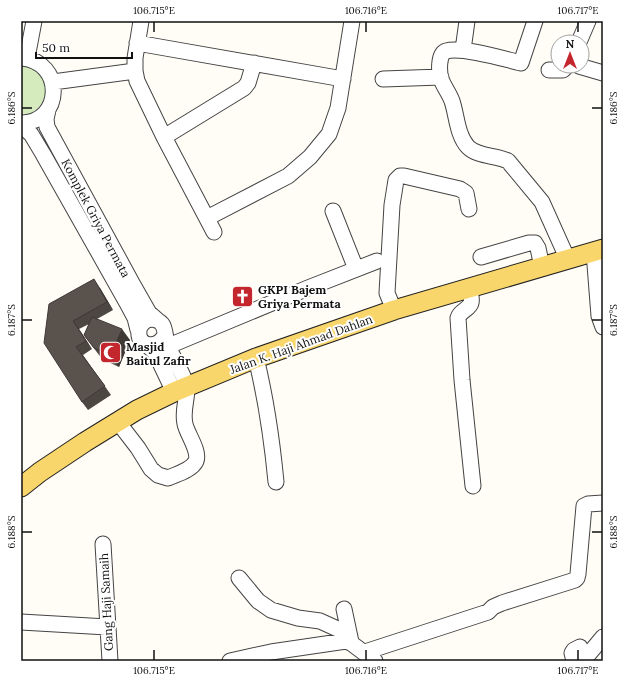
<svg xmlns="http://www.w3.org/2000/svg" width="624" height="682" font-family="Lora,serif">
	<rect width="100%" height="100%" fill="#fffdf5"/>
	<path fill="#d5ebbd" d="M21 58 47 72 48 98 30 115 21 113Z"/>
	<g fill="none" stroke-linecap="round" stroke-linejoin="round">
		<defs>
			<path id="minor" d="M535 21 521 63C504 59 462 46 446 51 438 54 439 72 441 79 444 87 449 93 452 101 457 116 457 135 468 147 478 157 496 155 508 161L542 202 568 260
				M579 42 588 21
				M137 43 343 79
				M463 50 467 21
				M21 58C65 61 63 123 21 123
				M27 58 34 21
				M579 66 603 73
				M549 70H563L567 66
				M135 71V58L141 21
				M383 79 441 77
				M53 82 135 71 137 81 164 137 214 232
				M48 110 46 119 47 127 132 283 149 313 157 320
				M21 126 31 134 43 154 127 303 135 318 138 330
				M164 137 244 88 248 83 254 63
				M333 211 356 269
				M207 218 288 176 310 157 329 134 338 108 352 21
				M594 252 599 316 603 327
				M481 257 529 243H535L538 248 542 267
				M470 288C470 293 473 301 470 305 466 311 460 311 458 318L462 380 473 486
				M394 310 387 293 392 205 396 180 400 176H404L460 189 466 193 469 209
				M147 345 155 352 174 392
				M159 350 308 288 377 261
				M256 358C266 399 272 440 276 482
				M118 422 138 448 151 469 158 475 168 478C177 474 192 470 196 461 200 451 187 434 185 424 182 412 187 400 187 388 187 380 172 355 168 347 165 340 166 329 162 324 157 318 148 318 143 323 141 325 139 328 139 331 137 347 157 350 165 335
				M103 544 110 661
				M239 578 258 601 271 610 298 618 320 621 342 631 346 641
				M344 609 351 642
				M21 622 107 627
				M365 652 488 612 493 607 502 603 575 580 577 578 578 574 584 506 588 504 603 503
				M230 661 271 652 346 641 351 643 375 661
				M574 661 572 653 574 650 580 647
				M583 661 603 637"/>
			<path id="major" d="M21 487 40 472 85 442 137 410 174 392 256 358 394 310 603 249"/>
		</defs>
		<use href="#minor" stroke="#444" stroke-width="17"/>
		<use href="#major" stroke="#222" stroke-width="21"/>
		<use href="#minor" stroke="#fff" stroke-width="15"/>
		<use href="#major" stroke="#f9d66b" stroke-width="19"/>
	</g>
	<path fill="#4d4742" d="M100 288 113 310 97 319 130 340 119 367 102 359 84 335 89 324 79 329 92 349 83 355 111 395 88 410 82 402 49 304Z"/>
	<path fill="#3f3936" d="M94 279 100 288 113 310 107 302Z
		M73 321 79 329 92 349 86 341Z
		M122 329 130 340 119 367 111 355Z"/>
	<path fill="#5a524d" stroke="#3f3936" d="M94 279 107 302 73 321 86 341 76 347 105 386 82 402 44 343 49 304Z
		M92 317 122 329 111 355 94 348 84 335Z"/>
	<path fill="none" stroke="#111" stroke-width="1.5" d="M154 22V32M366 22V32M578 22V32M22 108H32M592 108H602M22 320H32M592 320H602M22 532H32M592 532H602M154 650V660M366 650V660M578 650V660"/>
	<defs>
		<symbol id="church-square" viewBox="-11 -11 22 22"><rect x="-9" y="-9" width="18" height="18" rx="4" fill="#c4262e" stroke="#fff"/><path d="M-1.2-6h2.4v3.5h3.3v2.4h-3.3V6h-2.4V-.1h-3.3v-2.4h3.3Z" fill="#fff"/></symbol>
		<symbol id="mosque-square" viewBox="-11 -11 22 22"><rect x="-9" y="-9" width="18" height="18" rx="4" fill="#c4262e" stroke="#fff"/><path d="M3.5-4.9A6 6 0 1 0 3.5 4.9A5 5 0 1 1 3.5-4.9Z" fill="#fff"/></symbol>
	</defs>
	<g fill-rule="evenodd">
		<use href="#church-square" x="230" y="284" width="25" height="25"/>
		<use href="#mosque-square" x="98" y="340" width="25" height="25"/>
	</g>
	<g text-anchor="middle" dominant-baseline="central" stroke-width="4" stroke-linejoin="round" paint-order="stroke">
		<g font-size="12" fill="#111" stroke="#fff">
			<text transform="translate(96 218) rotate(62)">Komplek Griya Permata</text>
			<text transform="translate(301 344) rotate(-20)">Jalan K. Haji Ahmad Dahlan</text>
			<text transform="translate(106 602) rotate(-93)">Gang Haji Samaih</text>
		</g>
		<g font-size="12" font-weight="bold" fill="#111" stroke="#fff" text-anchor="start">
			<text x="258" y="289">GKPI Bajem<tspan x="258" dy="14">Griya Permata</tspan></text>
			<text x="126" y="346">Masjid<tspan x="126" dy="14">Baitul Zafir</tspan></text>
		</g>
	</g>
	<rect width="624" height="682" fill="none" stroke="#ffffff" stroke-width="44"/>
	<g transform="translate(570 54)"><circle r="19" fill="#ffffff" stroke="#a0a0a0"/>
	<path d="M0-3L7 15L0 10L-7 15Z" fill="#c4262e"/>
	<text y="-6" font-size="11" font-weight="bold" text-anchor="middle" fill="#111111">N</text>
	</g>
	<path d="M36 52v6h96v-6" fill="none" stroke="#111111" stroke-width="2"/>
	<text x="42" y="52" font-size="12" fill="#111111" stroke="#ffffff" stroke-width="3" paint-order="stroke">50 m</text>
	<rect x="22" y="22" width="580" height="638" fill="none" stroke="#111" stroke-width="1.5"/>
	<g font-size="10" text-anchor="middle" fill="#111">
		<text x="154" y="14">106.715°E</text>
		<text x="366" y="14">106.716°E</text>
		<text x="578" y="14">106.717°E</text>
		<text transform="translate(11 108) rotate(-90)" y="4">6.186°S</text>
		<text transform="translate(613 108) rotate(-90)" y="4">6.186°S</text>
		<text transform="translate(11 320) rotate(-90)" y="4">6.187°S</text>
		<text transform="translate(613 320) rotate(-90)" y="4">6.187°S</text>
		<text transform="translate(11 532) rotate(-90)" y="4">6.188°S</text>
		<text transform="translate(613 532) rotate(-90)" y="4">6.188°S</text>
		<text x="154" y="674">106.715°E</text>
		<text x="366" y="674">106.716°E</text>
		<text x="578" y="674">106.717°E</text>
	</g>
</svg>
